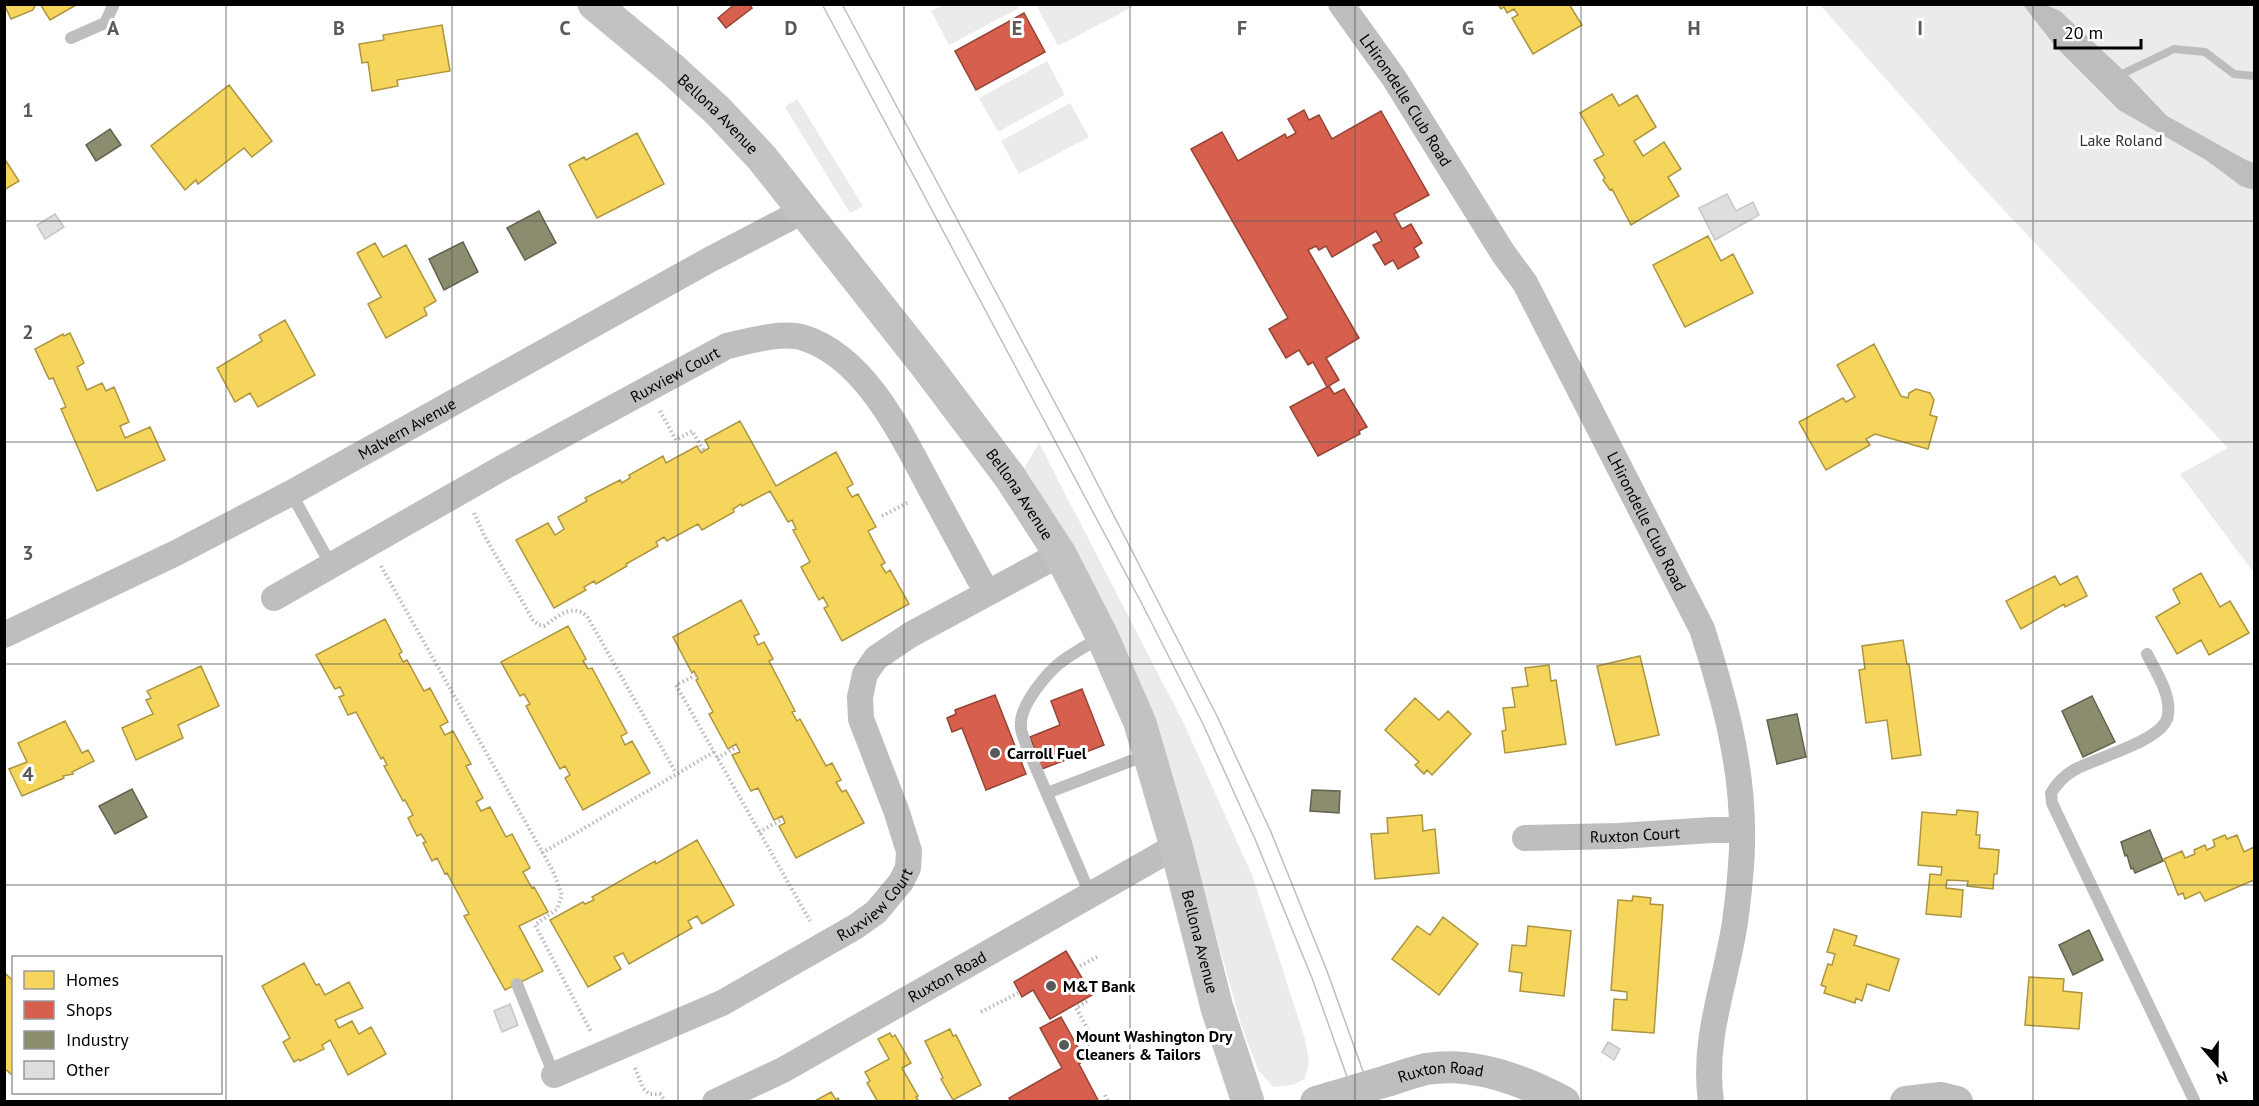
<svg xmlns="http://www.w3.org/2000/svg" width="2259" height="1106" font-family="'PT Sans',sans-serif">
	<rect width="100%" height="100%" fill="#fff"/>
	<path fill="#ebebeb" d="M943 5 1017 4 1019 8 949 45 931 11Z
		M1036 5H1136L1058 46Z
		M1820 5H2254V573L2180 474 2228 448 1984 189Z
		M1047 61 1065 95 998 132 979 98Z
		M797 99 863 206 850 213 785 107Z
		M1070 103 1089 137 1019 174 1001 141Z
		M1039 443 1184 724 1253 877 1305 1039 1309 1062 1305 1079 1293 1085 1273 1087 1258 1070 1241 1024 1158 728 1141 684 1076 549 1024 468Z"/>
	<path fill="#bdbdbd" d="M2023 5H2046L2060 11 2124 71 2167 116 2246 160 2254 163V190L2241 186 2206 160 2119 110 2055 46Z"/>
	<path fill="#f6d55c" stroke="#ac9540" stroke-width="1.5" d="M4 4H36L33 10 11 19Z
		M40 4H78L50 20Z
		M1498 4H1569L1582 25 1533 54 1512 18 1518 15 1514 9 1507 13 1504 7 1501 9Z
		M442 25 450 71 397 80 398 86 372 91 368 62 362 63 359 44 384 40 383 35Z
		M229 85 272 141 252 157 244 148 198 184 196 180 185 190 151 146Z
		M1612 94 1619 106 1637 95 1656 127 1634 141 1643 156 1664 142 1681 169 1668 177 1679 196 1631 225 1612 189 1610 190 1603 180 1605 178 1594 160 1604 155 1580 113Z
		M637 133 664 184 597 218 569 165 584 157 586 160Z
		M4 158 19 181 4 190Z
		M1708 236 1721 261 1733 254 1753 293 1685 327 1653 265Z
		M375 243 383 257 406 245 436 301 424 308 427 315 386 338 368 304 381 297 357 253Z
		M285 320 315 375 258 407 250 393 235 402 217 368 262 341 259 335Z
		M70 333 84 363 77 367 87 390 102 383 106 391 114 387 129 422 120 426 125 438 150 427 165 460 97 491 61 409 66 407 53 378 49 379 35 349 63 334 64 336Z
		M1874 344 1901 396 1908 398 1909 393 1916 389 1930 393 1934 400 1930 415 1937 417 1928 449 1875 434 1866 439 1870 445 1826 470 1799 422 1843 398 1846 402 1855 397 1837 365Z
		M740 421 776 486 836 452 853 484 847 488 852 497 858 494 876 527 868 531 885 563 881 565 886 573 890 570 909 604 842 641 824 608 828 606 823 597 819 600 801 567 810 562 793 530 796 529 792 520 788 522 770 491 742 506 741 504 733 509 734 512 702 530 698 524 667 541 664 537 656 542 658 546 626 564 627 566 596 584 594 581 584 587 586 590 554 608 516 540 548 523 555 535 564 529 558 517 587 501 585 498 620 480 622 483 630 478 629 475 663 456 666 463 697 446 701 453 709 448 705 440Z
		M2201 573 2220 607 2230 601 2249 633 2209 655 2201 640 2177 654 2156 617 2180 603 2173 589Z
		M2055 576 2060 585 2077 576 2087 596 2065 607 2064 604 2021 629 2006 601Z
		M741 600 759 634 754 636 758 645 764 642 773 659 769 661 795 711 792 712 797 721 800 719 826 766 832 763 841 780 836 782 842 792 846 790 864 823 796 858 779 826 785 823 782 816 774 820 758 788 751 791 732 755 740 752 736 744 728 749 709 714 713 712 696 680 698 679 694 671 692 673 673 637Z
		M385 619 402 652 399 654 403 662 407 660 424 691 430 688 448 722 440 726 445 735 453 731 471 764 466 766 483 798 476 802 481 811 490 807 506 837 512 834 530 868 523 872 532 888 534 887 548 912 519 926 543 971 505 990 464 916 469 914 447 873 445 874 437 858 432 861 423 843 426 842 421 834 417 836 408 818 413 815 405 800 403 801 384 766 387 765 383 757 381 759 356 712 348 715 339 697 344 695 340 687 335 689 316 655Z
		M568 626 586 659 583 661 588 669 592 668 627 733 621 736 625 745 632 741 650 773 583 810 565 778 570 775 565 766 560 769 526 706 530 704 524 694 520 696 501 662Z
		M1903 640 1907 664H1909L1921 755 1892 759 1887 720 1866 723 1859 670 1865 669 1862 646Z
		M1640 656 1659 735 1616 745 1597 666Z
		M1549 665 1551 681 1556 680 1566 744 1505 753 1502 731 1506 730 1503 708 1515 707 1512 688 1528 686 1525 668Z
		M201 666 219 706 178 725 183 738 136 760 122 728 153 714 146 700 151 698 147 691Z
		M1415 698 1439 720 1448 711 1471 734 1432 775 1427 770 1424 774 1415 765 1419 762 1385 730Z
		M65 721 82 753 88 750 94 761 72 772 73 774 63 776 64 778 22 796 9 769 27 762 18 743Z
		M1957 810 1978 812 1976 835H1980L1979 848 1999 850 1997 874H1994L1993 889 1967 886 1968 881 1947 880 1946 888 1963 890 1961 917 1926 914 1930 874 1941 875 1942 867 1918 865 1922 812 1956 815Z
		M1422 815 1423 831 1435 829 1439 873 1375 879 1371 834 1388 833 1387 818Z
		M2225 835 2227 839 2237 835 2244 852 2254 847V880L2205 901 2200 892 2185 899 2183 893 2178 895 2164 859 2182 851 2185 858 2195 854 2194 850 2205 845 2207 850 2215 846 2213 840Z
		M697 840 734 905 702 924 697 916 688 921 692 928 629 964 623 953 614 957 621 969 588 987 550 920 583 902 585 904 594 900 592 897 655 861 656 864Z
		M1633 896 1651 898 1650 904 1663 905 1654 1033 1612 1030 1614 999 1627 1000V992L1611 990 1618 900 1632 901Z
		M1443 917 1478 944 1439 995 1392 959 1417 926 1430 935Z
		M1528 926 1571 931 1564 996 1520 991 1522 973 1509 971 1512 945 1526 946Z
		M1834 929 1857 936 1854 945 1899 959 1889 991 1867 984 1862 1001 1856 998 1855 1003 1824 993 1826 987 1821 985 1828 964 1832 965 1835 954 1827 952Z
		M304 963 316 985 319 984 325 995 349 982 363 1008 335 1020 339 1028 352 1021 359 1034 371 1027 386 1054 348 1075 330 1040 322 1045 324 1049 300 1061 299 1059 294 1062 283 1042 290 1038 262 986Z
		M5 973 14 982V1072L11 1074 4 1068Z
		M2029 977 2064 979 2063 991 2082 993 2079 1029 2025 1025Z
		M950 1029 953 1036 956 1035 981 1085 953 1100 941 1079 943 1078 925 1041Z
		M890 1033 892 1037 895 1035 911 1063 902 1068 918 1096 916 1097 919 1102H878L867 1083 870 1081 865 1072 889 1059 878 1039Z
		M831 1092 836 1100 838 1098 840 1102H813Z"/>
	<path fill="#d6604d" stroke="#964336" stroke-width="1.5" d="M735 4H749L752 8 726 28 718 18Z
		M1024 13 1045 52 976 90 955 51Z
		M1304 110 1309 120 1319 115 1332 139 1381 111 1429 195 1394 214 1402 229 1411 224 1422 243 1414 248 1419 257 1398 269 1393 260 1385 265 1373 245 1382 241 1376 231 1332 257 1326 246 1319 250 1316 246 1308 250 1359 338 1326 358 1339 380 1327 387 1313 362 1308 365 1299 350 1286 358 1269 329 1288 318 1191 149 1222 132 1238 161 1285 134 1287 138 1296 133 1288 119Z
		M1329 386 1334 394 1344 389 1367 427 1359 431 1360 434 1318 456 1290 407Z
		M1082 689 1104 745 1042 769 1030 737 1060 725 1051 701Z
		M995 695 1026 774 986 790 962 728 952 732 947 718 956 714 955 710Z
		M1066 951 1092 995 1050 1019 1033 990 1022 997 1014 982Z
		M1061 1017 1085 1060 1079 1064 1099 1102H1011L1009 1098 1062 1068 1040 1028Z"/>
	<path fill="#8c8c6e" stroke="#62624d" stroke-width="1.5" d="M110 129 121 145 96 161 86 145Z
		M539 211 556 243 525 260 507 228Z
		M463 242 478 272 444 290 429 259Z
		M2092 696 2115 742 2083 757 2062 711Z
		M1797 714 1806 757 1777 764 1767 720Z
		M132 789 147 817 115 834 99 806Z
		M1312 790 1340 791 1339 813 1310 811Z
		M2150 830 2163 861 2135 873 2133 868 2131 869 2127 855 2125 856 2121 842Z
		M2089 930 2103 960 2073 975 2059 945Z"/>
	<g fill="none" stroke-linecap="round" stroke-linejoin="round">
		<path stroke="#bdbdbd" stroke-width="8" d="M2116 77 2174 49 2205 52 2234 74 2254 76"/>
	</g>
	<path fill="#dedede" stroke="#c6c6c6" stroke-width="1.5" d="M1727 194 1736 211 1753 202 1759 215 1715 240 1699 208Z
		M55 214 64 227 45 239 37 225Z
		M510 1004 518 1025 502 1032 494 1011Z
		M1608 1042 1620 1049 1614 1060 1602 1052Z"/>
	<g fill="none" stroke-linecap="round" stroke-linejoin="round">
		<path stroke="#b9b9b9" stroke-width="4" stroke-dasharray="1.5 3" stroke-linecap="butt" d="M660 411 676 440 692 431 704 451
			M474 513 484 535 533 620 539 625 544 626C559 616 571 603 587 616L676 773
			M882 516 909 502
			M381 566 553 871 562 895 557 909 535 925 591 1032
			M696 675 676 685 810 921
			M717 758 737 747
			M759 832 783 819
			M542 853 714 752
			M1080 966 1099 956
			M981 1012 1018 993
			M1084 1048 1095 1042 1076 1008 1089 1000
			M635 1068 643 1088 649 1094H660L666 1102
			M1105 1095 1108 1102"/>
		<path stroke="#bebebe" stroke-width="12" d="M71 38 105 23 114 4
			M291 493 331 565
			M2147 654C2156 672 2171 694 2168 715 2165 741 2094 758 2074 770 2064 776 2057 783 2051 793L2052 803 2072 845 2195 1102
			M1047 793 1149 754
			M1090 894 1026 745C1025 740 1021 733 1021 728 1018 706 1048 671 1065 659 1077 651 1089 644 1101 637
			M517 984 554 1075"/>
		<g stroke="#bebebe" stroke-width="26">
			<path id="s1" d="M1341 4 1394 78 1503 253 1525 283 1702 629C1723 694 1742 762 1742 830 1743 860 1739 892 1735 922 1726 983 1702 1038 1711 1102"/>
			<path id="s2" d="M274 598 502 468 727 346C748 341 784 331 804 338 868 358 905 442 935 497 952 529 970 561 987 593"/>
			<path id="s3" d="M4 635 176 553 291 493 711 259 805 210"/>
			<path id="s4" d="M1525 838 1619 836 1712 830H1742"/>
			<path id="s5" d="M554 1075 722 1003 855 927 876 912 901 882 908 868 909 851 896 810 861 719 860 697 865 674 876 658 910 635 1060 554"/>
			<path id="s6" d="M715 1102 783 1070 1176 846"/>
		</g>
		<g stroke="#bebebe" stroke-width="32">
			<path id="s7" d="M1390 1080C1402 1076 1414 1072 1426 1069 1473 1061 1523 1080 1564 1102"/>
			<path d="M1906 1102 1941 1098 1957 1102"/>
		</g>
		<path stroke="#c2c2c2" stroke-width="33" id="s8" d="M594 4 672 69 718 111 762 158 928 368 1010 477 1060 554 1102 636 1140 723 1176 846 1217 1008 1248 1102"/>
		<path stroke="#bebebe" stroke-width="1.5" d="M822 4 1142 604 1203 724 1255 839 1312 978 1356 1102
			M842 4 1077 444 1217 716 1271 832 1327 971 1374 1102"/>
		<path stroke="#bebebe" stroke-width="32" d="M1316 1102 1390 1080"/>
	</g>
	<path fill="none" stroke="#595959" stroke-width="1.5" stroke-opacity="0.55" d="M226 4V1102M452 4V1102M678 4V1102M904 4V1102M1130 4V1102M1355 4V1102M1581 4V1102M1807 4V1102M2033 4V1102M4 221H2254M4 442H2254M4 664H2254M4 885H2254"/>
	<g fill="#595959" stroke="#fff" stroke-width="2">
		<circle cx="995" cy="753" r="6"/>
		<circle cx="1051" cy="986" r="6"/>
		<circle cx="1064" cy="1045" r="6"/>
	</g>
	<g text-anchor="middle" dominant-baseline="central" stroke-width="6" stroke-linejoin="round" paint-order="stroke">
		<g font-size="16" fill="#000" stroke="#fff">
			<text stroke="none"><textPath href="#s1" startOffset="116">LHirondelle Club Road</textPath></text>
			<text stroke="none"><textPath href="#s8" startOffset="166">Bellona Avenue</textPath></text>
			<text stroke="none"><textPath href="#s2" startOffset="459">Ruxview Court</textPath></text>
			<text stroke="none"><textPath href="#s3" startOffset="453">Malvern Avenue</textPath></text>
			<text stroke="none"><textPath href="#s8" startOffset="652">Bellona Avenue</textPath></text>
			<text stroke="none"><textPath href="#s1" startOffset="602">LHirondelle Club Road</textPath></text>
			<text stroke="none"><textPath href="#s4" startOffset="110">Ruxton Court</textPath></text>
			<text stroke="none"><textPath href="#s5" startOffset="366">Ruxview Court</textPath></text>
			<text stroke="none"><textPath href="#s8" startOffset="1138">Bellona Avenue</textPath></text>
			<text stroke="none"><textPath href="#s6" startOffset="264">Ruxton Road</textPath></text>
			<text stroke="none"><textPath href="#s7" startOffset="52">Ruxton Road</textPath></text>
		</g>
		<g font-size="16" fill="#313131" stroke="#fff">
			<text x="2121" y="140">Lake Roland</text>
		</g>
		<g font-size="16" font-weight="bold" fill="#000" stroke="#fff" text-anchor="start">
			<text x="1007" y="753">Carroll Fuel</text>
			<text x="1063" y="986">M&amp;T Bank</text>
			<text x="1076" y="1036">Mount Washington Dry<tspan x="1076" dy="18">Cleaners &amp; Tailors</tspan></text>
		</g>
	</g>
	<g font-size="20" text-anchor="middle" font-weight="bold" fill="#595959" stroke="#fff" stroke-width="6" stroke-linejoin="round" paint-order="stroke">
		<text x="113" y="35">A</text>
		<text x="339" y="35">B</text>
		<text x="565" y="35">C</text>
		<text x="791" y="35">D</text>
		<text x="1017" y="35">E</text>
		<text x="1242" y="35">F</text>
		<text x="1468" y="35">G</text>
		<text x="1694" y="35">H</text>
		<text x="1920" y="35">I</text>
		<text x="28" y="117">1</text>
		<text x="28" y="339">2</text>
		<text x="28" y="560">3</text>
		<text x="28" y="781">4</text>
	</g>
	<rect width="2259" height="1106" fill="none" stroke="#000000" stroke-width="12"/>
	<rect x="12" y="956" width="210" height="138" fill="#ffffff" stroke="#999999" stroke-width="1.5"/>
	<rect x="24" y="971" width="30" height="18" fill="#f6d55c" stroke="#999999" stroke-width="1.5"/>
	<text x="66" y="986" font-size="18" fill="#000000">Homes</text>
	<rect x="24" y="1001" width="30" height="18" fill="#d6604d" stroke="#999999" stroke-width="1.5"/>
	<text x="66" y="1016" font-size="18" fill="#000000">Shops</text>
	<rect x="24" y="1031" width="30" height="18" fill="#8c8c6e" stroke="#999999" stroke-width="1.5"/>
	<text x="66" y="1046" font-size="18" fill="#000000">Industry</text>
	<rect x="24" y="1061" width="30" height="18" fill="#dedede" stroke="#999999" stroke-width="1.5"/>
	<text x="66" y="1076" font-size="18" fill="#000000">Other</text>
	<g transform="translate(2217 1064) rotate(160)" stroke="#ffffff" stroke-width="4.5" paint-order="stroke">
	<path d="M0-4.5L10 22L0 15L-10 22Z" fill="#000000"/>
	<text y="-9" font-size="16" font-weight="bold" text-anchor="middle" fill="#000000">N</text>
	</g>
	<path d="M2055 39v9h86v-9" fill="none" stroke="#000000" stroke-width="3"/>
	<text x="2064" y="39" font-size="18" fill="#000000" stroke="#ffffff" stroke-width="4.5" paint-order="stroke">20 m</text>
</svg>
